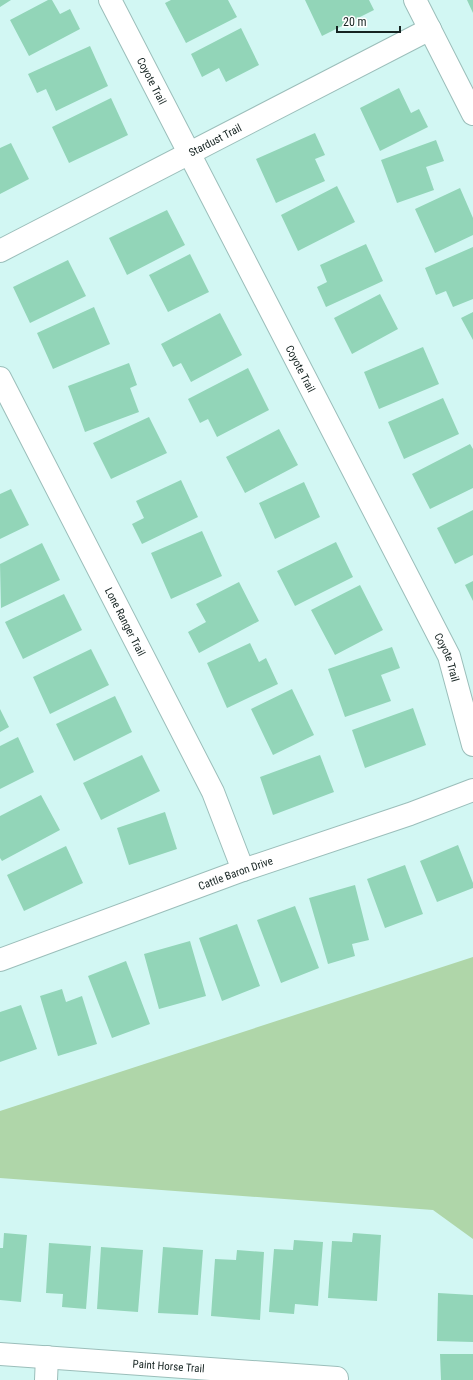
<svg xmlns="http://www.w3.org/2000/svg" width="473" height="1380" font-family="'Roboto Condensed',sans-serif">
	<rect width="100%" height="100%" fill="#d2f7f3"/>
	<path fill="#afd6a9" d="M473 957V1239L433 1210 0 1178V1111Z"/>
	<path fill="#92d5b8" d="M0 0H11L0 7Z
		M48 0H52L60 14 70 9 80 29 29 56 10 20Z
		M171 0H228L237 17 186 43 165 3Z
		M305 0H369L374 10 322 36Z
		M467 0H473V13Z
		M241 28 259 65 226 82 219 68 202 77 191 54Z
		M90 46 108 86 56 111 46 89 37 93 28 74Z
		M399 88 411 113 419 109 428 127 380 151 360 108Z
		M111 98 128 135 69 163 52 127Z
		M315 133 325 155 315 159 325 181 276 203 256 159Z
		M436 140 444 161 426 167 434 190 397 203 381 160Z
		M11 143 29 179 0 194V148Z
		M337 186 355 222 298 251 281 215Z
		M460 188 473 218V235L435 253 415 209Z
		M167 210 185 245 127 275 109 238Z
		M366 244 383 281 326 307 317 287 327 282 320 265Z
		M473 247V299L453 307 446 291 436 295 425 268Z
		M190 254 209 292 168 312 149 275Z
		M68 260 86 296 30 323 13 287Z
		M380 294 398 329 352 354 334 318Z
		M94 307 110 344 53 369 37 333Z
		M473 312V340L461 318Z
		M220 313 242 355 191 382 181 363 173 367 161 344Z
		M423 347 439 384 379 409 364 372Z
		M129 363 137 385 130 388 139 412 85 432 68 386Z
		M248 368 269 410 217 437 208 419 200 423 188 399Z
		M443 398 459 434 404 459 388 422Z
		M149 417 167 453 111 479 93 443Z
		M279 429 298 465 245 493 226 457Z
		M470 444 473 449V488L430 509 412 474Z
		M181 480 198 517 142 544 132 524 144 518 136 501Z
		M304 482 320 517 275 539 259 503Z
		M11 489 29 525 0 539V494Z
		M473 510V555L455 564 437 528Z
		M202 531 222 576 171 599 151 553Z
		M336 542 353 577 295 606 277 571Z
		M42 543 60 580 1 608 0 564Z
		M473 581V601L465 585Z
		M239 582 259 621 199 653 188 632 206 622 196 604Z
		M360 585 383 630 335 655 311 610Z
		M64 594 82 630 23 659 5 622Z
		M250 643 259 662 266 658 278 684 227 708 207 663Z
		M392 647 400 668 381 675 391 701 345 717 328 669Z
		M91 649 109 685 50 714 33 677Z
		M292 689 314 735 273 755 251 709Z
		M115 696 132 732 74 761 56 724Z
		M413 708 426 745 365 768 352 730Z
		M0 709 9 727 0 732Z
		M18 737 34 772 0 789V746Z
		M142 755 160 791 101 820 83 783Z
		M320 755 334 792 273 815 260 777Z
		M41 795 60 830 2 861 0 858V816Z
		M165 812 177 849 129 865 117 828Z
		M458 845 473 883V888L437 902 420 861Z
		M66 846 83 883 24 911 7 875Z
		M405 865 423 914 385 928 367 879Z
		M355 885 369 940 352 944 355 956 328 964 309 898Z
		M295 906 319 968 281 983 257 920Z
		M237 924 260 986 222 1001 199 938Z
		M190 941 206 996 159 1009 144 954Z
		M126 961 150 1024 112 1038 88 976Z
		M62 989 66 1002 82 996 97 1044 58 1056 40 996Z
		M21 1005 37 1049 0 1062V1012Z
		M4 1233 27 1235 21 1302 0 1300V1248H3Z
		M353 1233 381 1235 377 1301 328 1298 332 1241 352 1242Z
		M294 1240 323 1242 318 1306 295 1304 294 1314 269 1312 274 1249 293 1250Z
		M49 1243 91 1246 86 1309 62 1307 63 1294 46 1293Z
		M101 1247 143 1250 138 1312 97 1309Z
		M163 1247 203 1250 198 1315 158 1313Z
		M237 1250 264 1252 260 1320 211 1316 215 1259 236 1260Z
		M438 1293 473 1295V1342L437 1341Z
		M440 1354H473V1380H441Z"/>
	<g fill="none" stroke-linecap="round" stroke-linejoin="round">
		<defs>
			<g id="street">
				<path id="s1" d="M110 0 449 656 473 745"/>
				<path d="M415 0 473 114"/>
				<path id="s2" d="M0 251 430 29"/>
				<path id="s3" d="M0 378 213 792 243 870"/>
				<path id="s4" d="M0 960 243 870 410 814 473 790"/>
				<path id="s5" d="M0 1354 337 1378 336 1380"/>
				<path d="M46 1380 47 1357"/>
			</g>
		</defs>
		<use href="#street" stroke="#9bbeba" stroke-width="24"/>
		<use href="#street" stroke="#fff" stroke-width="22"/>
	</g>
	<g text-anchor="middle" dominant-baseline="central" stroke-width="4" stroke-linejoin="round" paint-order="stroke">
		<g font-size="11" fill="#162422" stroke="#fff">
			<text stroke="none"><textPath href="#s1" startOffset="91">Coyote Trail</textPath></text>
			<text stroke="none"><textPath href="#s2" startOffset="242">Stardust Trail</textPath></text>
			<text stroke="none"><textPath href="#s1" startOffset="415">Coyote Trail</textPath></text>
			<text stroke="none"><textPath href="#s3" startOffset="274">Lone Ranger Trail</textPath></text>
			<text stroke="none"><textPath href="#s1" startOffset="739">Coyote Trail</textPath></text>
			<text stroke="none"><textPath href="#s4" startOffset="251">Cattle Baron Drive</textPath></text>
			<text stroke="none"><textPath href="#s5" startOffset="169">Paint Horse Trail</textPath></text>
		</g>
	</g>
	<path d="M337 26v6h63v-6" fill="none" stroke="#162422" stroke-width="2"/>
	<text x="343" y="26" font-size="12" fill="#162422" stroke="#ffffff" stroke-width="3" paint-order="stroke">20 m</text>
</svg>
